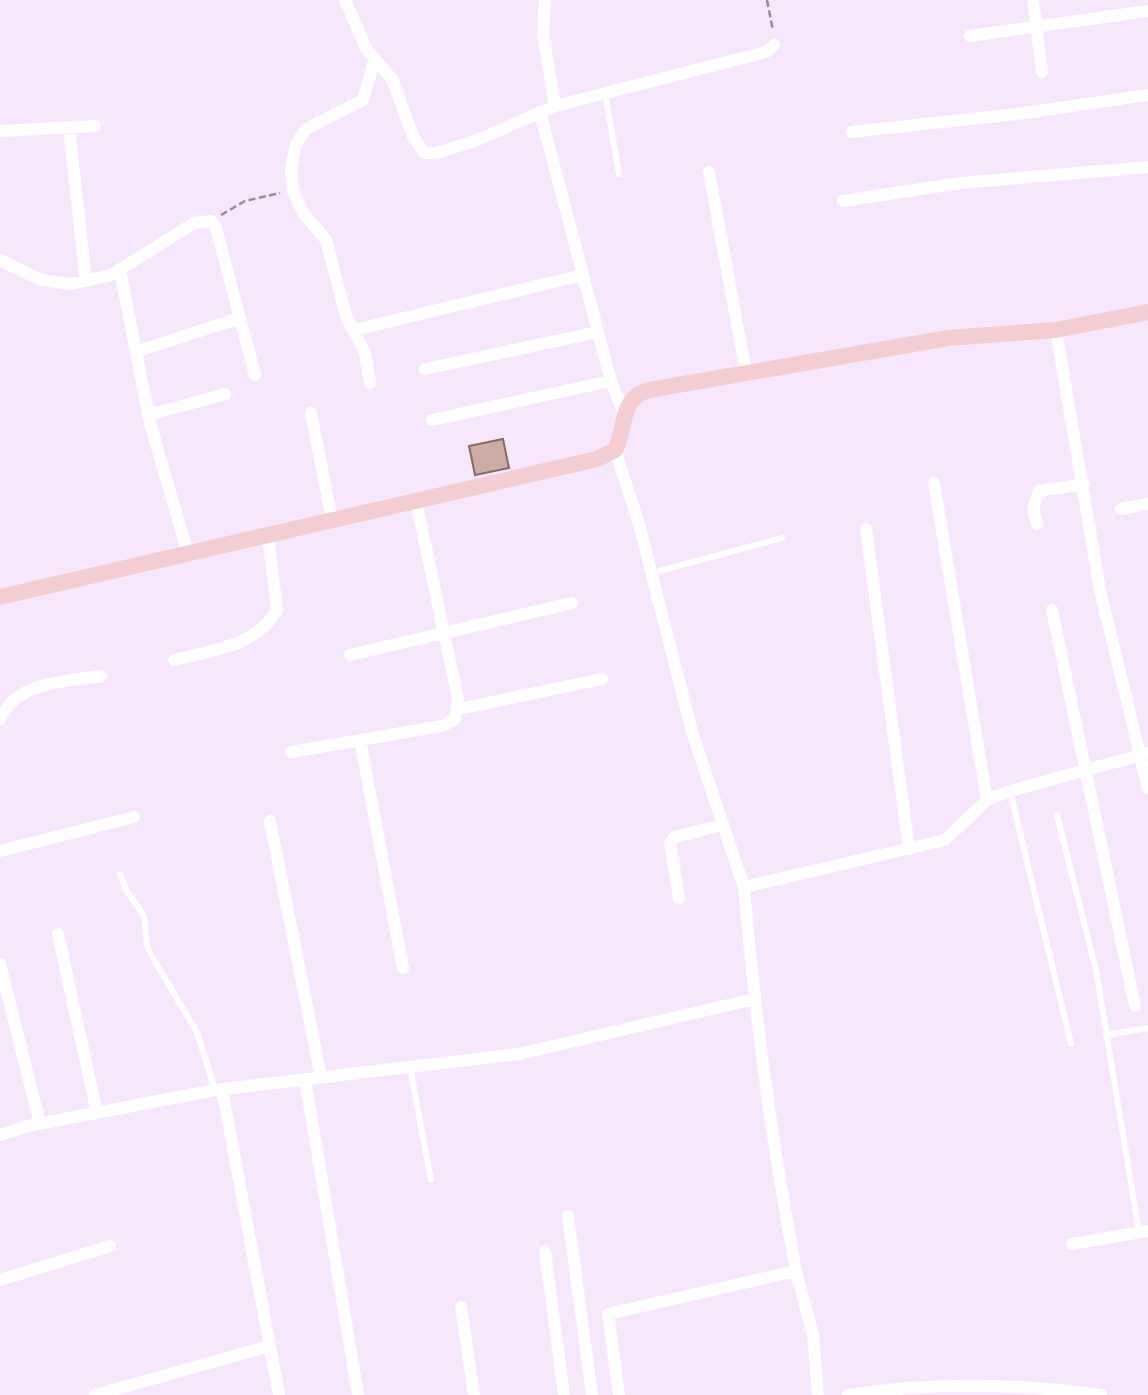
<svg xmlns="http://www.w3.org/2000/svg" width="1148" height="1395" font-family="Barlow,sans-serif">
	<rect width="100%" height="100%" fill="#f6e7fd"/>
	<path fill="#cdaca5" stroke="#896a64" stroke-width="2" d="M503 439 509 468 475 475 469 446Z"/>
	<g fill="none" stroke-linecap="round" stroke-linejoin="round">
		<path stroke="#958a9a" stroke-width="2.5" stroke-dasharray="7 3.5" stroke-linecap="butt" d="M767 0 773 31
			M221 215 245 201 280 193"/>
		<path stroke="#fff" stroke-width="6" d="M605 93 619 174
			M652 573 782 538
			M1010 791 1071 1044
			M1057 815 1096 970 1139 1232
			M120 874 126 890 144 916 147 946 154 960 197 1032 215 1090
			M1106 1035 1148 1028
			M410 1067 431 1180"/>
		<path stroke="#fff" stroke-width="12" d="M345 0 367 50 392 79 413 136 424 153H436L475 141 555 106 766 52 774 45
			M545 0 543 34 555 106
			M1033 0 1042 72
			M970 36 1148 11
			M540 112 611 381 624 415
			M69 128 86 281
			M0 131 95 126
			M852 132 1025 113 1148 95
			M709 172 746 372
			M843 201 960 183 1148 167
			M0 260 41 280 71 284 111 275 194 223 211 221 216 228 255 375
			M120 270 150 423 188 554
			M354 330 583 275
			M1056 330 1100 590 1148 788
			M138 351 240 318
			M425 369 598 332
			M370 383 365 353 346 316 326 240 303 213 293 191 291 169 296 144 306 129 363 100 375 58
			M311 413 332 520
			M148 415 225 394
			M432 420 611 381
			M615 450 639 524 692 732 744 887 945 840 987 800 1010 791 1148 753
			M934 483 987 800
			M1121 509 1148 504
			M1037 524 1033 508 1039 491 1084 484
			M866 529 909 849
			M1052 610 1135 1006
			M350 655 572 603
			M174 660C213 650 255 647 277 610L268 535
			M459 709 602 679
			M0 719C17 681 64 682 101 676
			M360 740 403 968
			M291 752 442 726 455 719 458 699 416 501
			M270 821 321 1077
			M0 851 134 817
			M679 898 670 843 675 837 722 825
			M58 934 97 1113
			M0 964 40 1124
			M305 1079 358 1394
			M222 1089 279 1395
			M0 1135 28 1126 215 1090 519 1054 754 999
			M568 1216 592 1395
			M1072 1244 1148 1231
			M545 1251 564 1395
			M796 1271 813 1335 818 1395
			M0 1280 110 1246
			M461 1307 474 1395
			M95 1395 269 1346
			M619 1395 608 1314 796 1271C772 1144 755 1016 744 887
			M848 1395C932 1382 1016 1383 1101 1395"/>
		<path stroke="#f4cdd2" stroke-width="16" d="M0 597 597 459 615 450C627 427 619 398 649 390L948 338 1056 330 1148 312"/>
	</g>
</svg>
